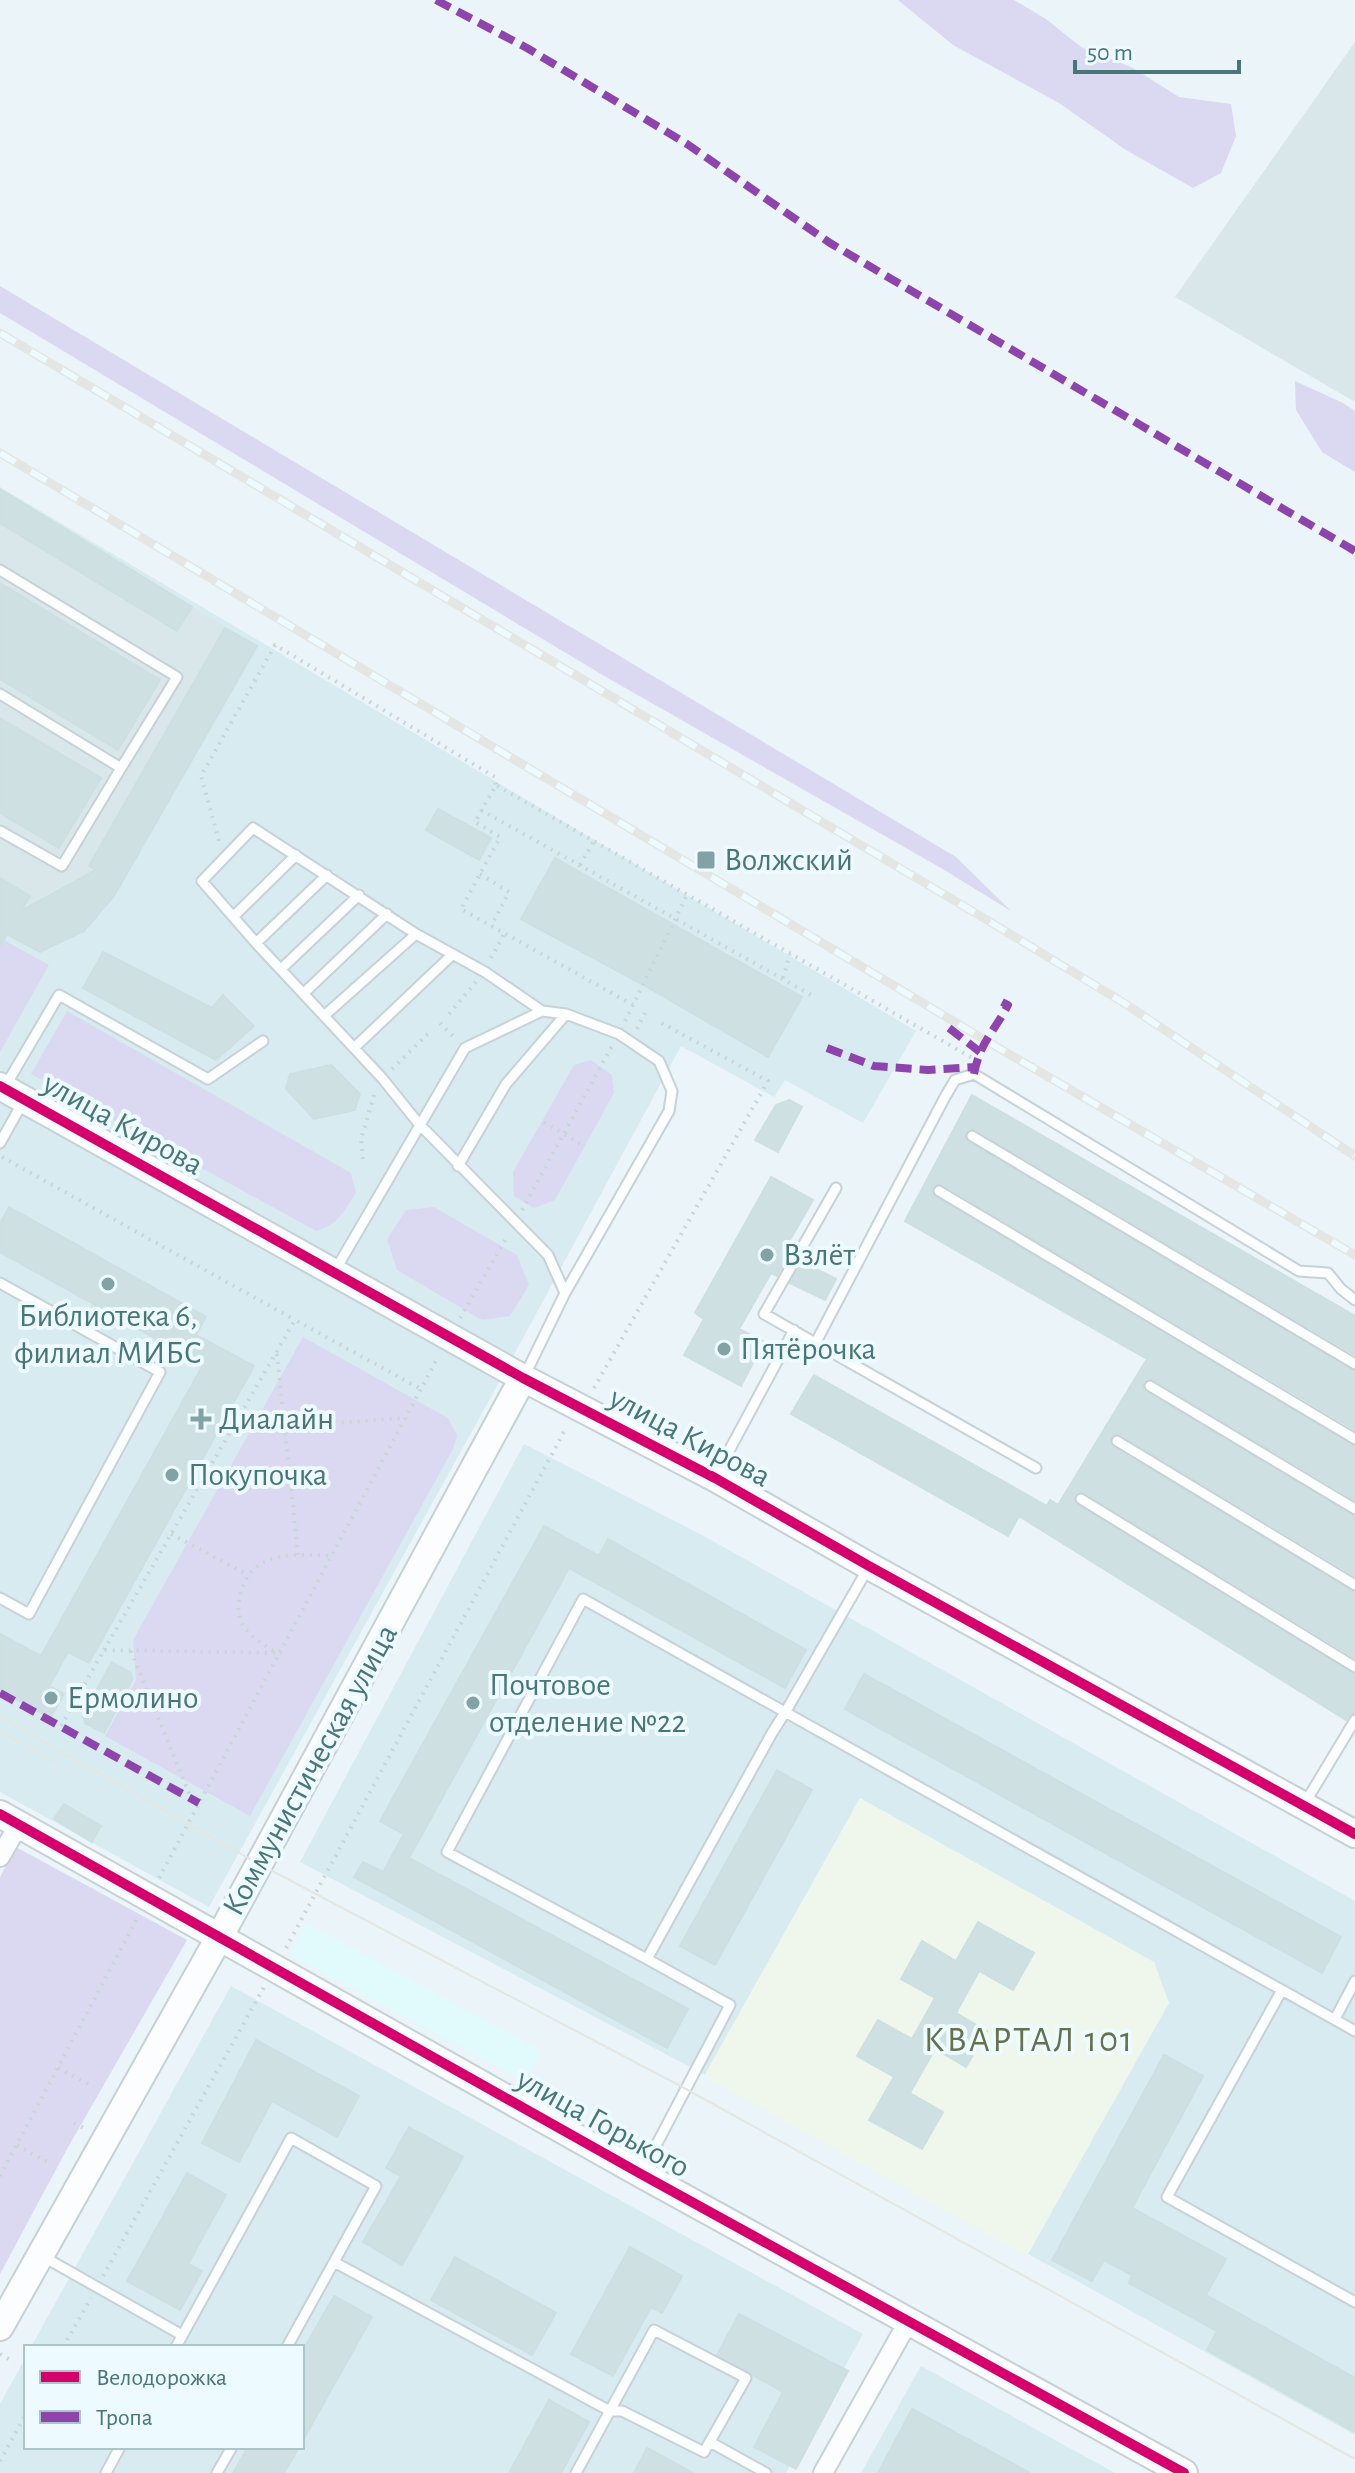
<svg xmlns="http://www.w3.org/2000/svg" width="1355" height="2473" font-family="'Alegreya Sans',sans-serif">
	<rect width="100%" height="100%" fill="#ebf4f8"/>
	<path fill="#d7ebf0" d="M0 487 916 1031 863 1123 785 1080 774 1097 681 1046 497 1386 209 1907 0 1792Z
		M524 1444 700 1534 1355 1901V2435L696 2070 300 1862Z
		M231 1986 863 2334 786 2473H0V2404L26 2357V2447H302V2347H31Z
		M921 2366 1115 2473H861Z"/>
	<path fill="#e1fafb" d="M307 1923 542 2051 526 2082 290 1955Z"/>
	<path fill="#dae7ea" d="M1355 42V402L1175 297Z
		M0 489 257 646 114 896 0 930Z"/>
	<path fill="#eff7ec" d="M860 1798 1154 1962 1169 2003 1027 2256 704 2076Z"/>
	<path fill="#dbd9f1" d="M898 0H1014L1046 19 1081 47 1133 68 1179 97 1231 104 1236 136 1221 173 1193 188 1126 150 1059 103 953 45Z
		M0 286 956 857 1011 911 941 868 606 677 0 313Z
		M1295 381 1343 403 1355 411V472L1322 452 1296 410Z
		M0 938 49 965 0 1052Z
		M67 1011 351 1173 356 1193C343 1212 339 1224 316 1231L31 1074Z
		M591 1060 612 1075 614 1093 555 1200 534 1208 514 1196 513 1172 574 1065Z
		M434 1207 517 1255 529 1285 510 1316 482 1320 397 1270 387 1239 406 1210Z
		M303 1337 448 1418 457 1435 453 1449 250 1816 105 1736 136 1680 133 1640Z
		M16 1847 187 1940 67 2149 0 2274V1877Z"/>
	<path fill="#cfe0e3" stroke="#cddfe1" stroke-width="2" d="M0 489 192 607 177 631 0 523Z
		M0 583 160 680 118 750 0 679Z
		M225 628 257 646 114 896 84 931 40 952 7 934 0 947V878L30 896 21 911 96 870 89 866Z
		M0 718 101 778 59 848 0 813Z
		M438 809 491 838 479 860 426 830Z
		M555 858 802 997 768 1057 642 984 521 919Z
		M103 952 212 1008 223 995 254 1026 216 1060 83 988Z
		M331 1065 360 1094 357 1102 355 1110 314 1119 286 1089 290 1074Z
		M972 1095 1355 1316V1355L976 1130 969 1129 965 1133V1139L968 1142 1355 1371V1430L943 1185 936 1184 932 1188V1194L935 1197 1355 1446V1500L1154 1380 1147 1379 1143 1383V1389L1146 1392 1355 1516V1576L1121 1435H1113L1110 1442 1113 1447 1355 1592V1658L1085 1493 1078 1492 1074 1498 1077 1505 1355 1674V1713L1351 1714 1346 1720 1019 1516 1008 1536 791 1414 814 1375 1047 1506 1050 1500 1058 1505 1147 1359 905 1221Z
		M789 1100 802 1107 778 1152 755 1140 776 1105Z
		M771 1177 813 1200 783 1252 789 1255 777 1276 771 1273 739 1329 764 1342 741 1386 684 1355 704 1319 695 1313Z
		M9 1207 206 1317 196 1335 254 1366 89 1663 68 1652 49 1686 64 1694 50 1718 0 1690V1634L41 1656 203 1365 0 1252V1224Z
		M802 1262 836 1279 825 1300 790 1283Z
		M544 1526 599 1556 608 1539 806 1650 785 1688 569 1568 409 1858 688 2009 667 2048 354 1877 363 1862 383 1872 404 1834 380 1821Z
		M112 1662 131 1673 132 1680 104 1733 85 1723 83 1714Z
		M864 1674 1341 1937 1322 1973 845 1709Z
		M777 1770 812 1790 715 1965 680 1946Z
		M64 1804 101 1826 92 1842 54 1819Z
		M978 1922 1034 1953 1013 1990 979 1971 956 2013 987 2031 966 2067 935 2049 910 2093 943 2112 922 2149 869 2120 894 2077 857 2056 878 2020 912 2039 935 1998 901 1979 922 1941 956 1961Z
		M256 2040 359 2096 337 2137 272 2101 239 2162 202 2143Z
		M1164 2055 1203 2076 1132 2208 1226 2259 1206 2295 1355 2378V2432L1207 2350 1217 2331 1129 2283 1132 2275 1104 2260 1092 2281 1052 2260Z
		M409 2127 463 2157 402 2265 363 2242 401 2176 386 2168Z
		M187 2173 226 2195 188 2264 202 2271 180 2310 127 2281Z
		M630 2247 682 2276 662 2313 651 2307 613 2376 571 2354Z
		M455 2257 556 2313 532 2355 431 2300Z
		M334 2296 372 2317 302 2442V2352Z
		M739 2314 848 2371 796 2469 754 2447 783 2392 717 2355Z
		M549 2400 589 2422 561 2473H509Z
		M912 2409 1030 2473H878Z
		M248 2447H299L284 2473H233Z
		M647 2448 693 2473H634Z"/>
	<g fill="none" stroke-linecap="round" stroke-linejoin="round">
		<defs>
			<path id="lane" d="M0 570 177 677 121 768
				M0 694 121 768 62 866 0 831
				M234 916 296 855
				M256 943 327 875
				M281 969 359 895
				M304 993 387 914
				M542 1011 485 972 416 934 253 828 202 881 256 943 382 1078 419 1124 548 1255 565 1293
				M325 1015 416 934
				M354 1048 453 954
				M6 1085 59 995 208 1079 263 1041
				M972 1136 1355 1364
				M0 1143 24 1100
				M458 1166 506 1084 566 1014
				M836 1188 764 1314 1036 1468
				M939 1191 1355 1439
				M336 1269 465 1048 542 1011 566 1014 619 1034 659 1061 672 1091 669 1111 565 1293 525 1375
				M0 1283 160 1372 29 1614 0 1598
				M816 1342 945 1097 955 1080 974 1074 1299 1271 1328 1273 1341 1289 1355 1300
				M1150 1386 1355 1509
				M1117 1441 1355 1585
				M716 1475 794 1330
				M1081 1499 1355 1667
				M867 1570 786 1711 772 1733 647 1959 447 1852 583 1599 1355 2031
				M1305 1803 1355 1720
				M1282 1990 1167 2197 1355 2302
				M1335 2019 1355 1981
				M642 2172 730 2005 647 1959
				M42 2256 182 2335
				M334 2262 610 2411H622L704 2452 746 2378 654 2330 576 2473
				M176 2347 291 2138 376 2186 287 2347
				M710 2442 766 2473
				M106 2473 120 2447
				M217 2473 232 2447"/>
			<path id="street" d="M0 1857 19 1824
				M823 2473 908 2322"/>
			<path id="secondary" d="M0 1086 523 1378 715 1478 869 1566 1355 1834
				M0 1814 641 2174 1184 2473
				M0 2327 220 1936 523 1378"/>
		</defs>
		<use href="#lane" stroke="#c6d2d5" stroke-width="13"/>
		<use href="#street" stroke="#c6d2d5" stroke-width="22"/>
		<use href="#secondary" stroke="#c5d1d4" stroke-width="30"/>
		<path stroke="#c8d6d7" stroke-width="4" stroke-dasharray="2 6" stroke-linecap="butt" d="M481 810 813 996
			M219 841 201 776 275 645 495 777 496 785
			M580 865 594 841
			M480 874 509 892 491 926
			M491 958 504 934
			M783 978 790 954
			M633 1005 461 909 500 837 475 822 496 785 974 1059
			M449 1014 476 982
			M625 1021 687 895
			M440 1023 455 1038
			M637 1029 645 1013
			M392 1069 432 1030
			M544 1122 582 1145
			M2 1157 295 1320
			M363 1159 361 1139 375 1092
			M522 1210 612 1046
			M460 1318 508 1235
			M277 1354 298 1555
			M594 1388 768 1081 658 1021
			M230 1431 403 1418
			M171 1534 248 1575
			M104 1650 295 1320 421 1389
			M131 1651 191 1798
			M273 1651C263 1644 246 1634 241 1622 233 1602 245 1570 264 1562 285 1552 310 1555 332 1556
			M61 1726 104 1650 282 1653
			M159 1878 438 1357
			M286 1948 566 1428
			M58 2068 94 2087
			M74 2123 85 2129
			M17 2145 51 2164
			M0 2176 138 1917
			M103 2276 264 1987
			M63 2347 91 2298
			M0 2354 14 2362
			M0 2461 26 2414"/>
		<use href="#lane" stroke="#fcfdfe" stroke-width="9"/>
		<use href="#street" stroke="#fcfdfe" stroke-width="18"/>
		<use href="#secondary" stroke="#fcfdfe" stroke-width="26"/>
		<path stroke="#e4e6e3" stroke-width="2" d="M0 1717 259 1864 686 2089 1355 2459
			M0 1731 59 1765"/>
		<defs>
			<path id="rail" d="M0 333 982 917 1124 1003 1355 1156
				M0 453 985 1040 1355 1255"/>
		</defs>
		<use href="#rail" stroke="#e4e6e3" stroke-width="9"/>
		<use href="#rail" stroke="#edfaff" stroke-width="6" stroke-dasharray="18" stroke-linecap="butt"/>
		<path stroke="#8e44ad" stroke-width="8" stroke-dasharray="16 8" stroke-linecap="butt" d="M436 0 527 48 687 144 830 243 1355 551
			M949 1028 980 1052
			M827 1048 874 1066 928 1070 976 1067
			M974 1074C980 1042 994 1032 1008 1005L1002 1002
			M0 1693 199 1803"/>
		<defs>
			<path id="cycleway" d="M0 1086 523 1378 715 1478 869 1566 1355 1834
				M0 1814 641 2174 1184 2473"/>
		</defs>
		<use href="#cycleway" stroke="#edfaff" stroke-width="15"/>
		<use href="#cycleway" stroke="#d6006c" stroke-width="10"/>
	</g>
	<g fill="#82a2a5" stroke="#edfaff" stroke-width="3">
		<rect x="696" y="850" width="20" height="20" rx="4"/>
		<circle cx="767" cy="1255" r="8"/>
		<circle cx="108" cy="1284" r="8"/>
		<circle cx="724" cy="1349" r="8"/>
		<path d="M197 1407h8v8h8v8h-8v8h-8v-8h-8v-8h8z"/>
		<circle cx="172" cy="1475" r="8"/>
		<circle cx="51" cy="1698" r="8"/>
		<circle cx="473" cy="1703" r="8"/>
	</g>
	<g text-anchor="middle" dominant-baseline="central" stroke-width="8" stroke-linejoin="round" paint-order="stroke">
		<g font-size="32" fill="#497678" stroke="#edfaff" text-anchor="start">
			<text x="724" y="860">Волжский</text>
			<text x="783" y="1255">Взлёт</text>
			<text x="108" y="1316" text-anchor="middle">Библиотека 6,<tspan x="108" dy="37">филиал МИБС</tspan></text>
			<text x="740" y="1349">Пятёрочка</text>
			<text x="219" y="1419">Диалайн</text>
			<text x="188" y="1475">Покупочка</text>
			<text x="489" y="1685">Почтовое<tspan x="489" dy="37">отделение №22</tspan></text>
			<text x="67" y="1698">Ермолино</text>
		</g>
		<g font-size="32" fill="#497678" stroke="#edfaff">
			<text transform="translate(123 1124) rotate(29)">улица Кирова</text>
			<text transform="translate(690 1437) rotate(28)">улица Кирова</text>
			<text transform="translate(310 1770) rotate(-61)">Коммунистическая улица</text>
			<text transform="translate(603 2123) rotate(29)">улица Горького</text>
		</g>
		<g font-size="36" letter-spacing="2" fill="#65724b" stroke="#edfaff">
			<text x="1029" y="2040">КВАРТАЛ 101</text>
		</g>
	</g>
	<rect x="24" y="2345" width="280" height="104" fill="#edfaff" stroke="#abc5c9" stroke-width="2"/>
	<rect x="40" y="2371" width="40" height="12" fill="#d6006c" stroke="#abc5c9" stroke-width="2"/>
	<text x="96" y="2385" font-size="24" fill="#497678">Велодорожка</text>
	<rect x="40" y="2411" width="40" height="12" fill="#8e44ad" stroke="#abc5c9" stroke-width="2"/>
	<text x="96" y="2425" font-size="24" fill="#497678">Тропа</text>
	<path d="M1075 60v12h164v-12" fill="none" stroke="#497678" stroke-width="4"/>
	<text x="1087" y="60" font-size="24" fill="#497678" stroke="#edfaff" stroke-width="6" paint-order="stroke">50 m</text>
</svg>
